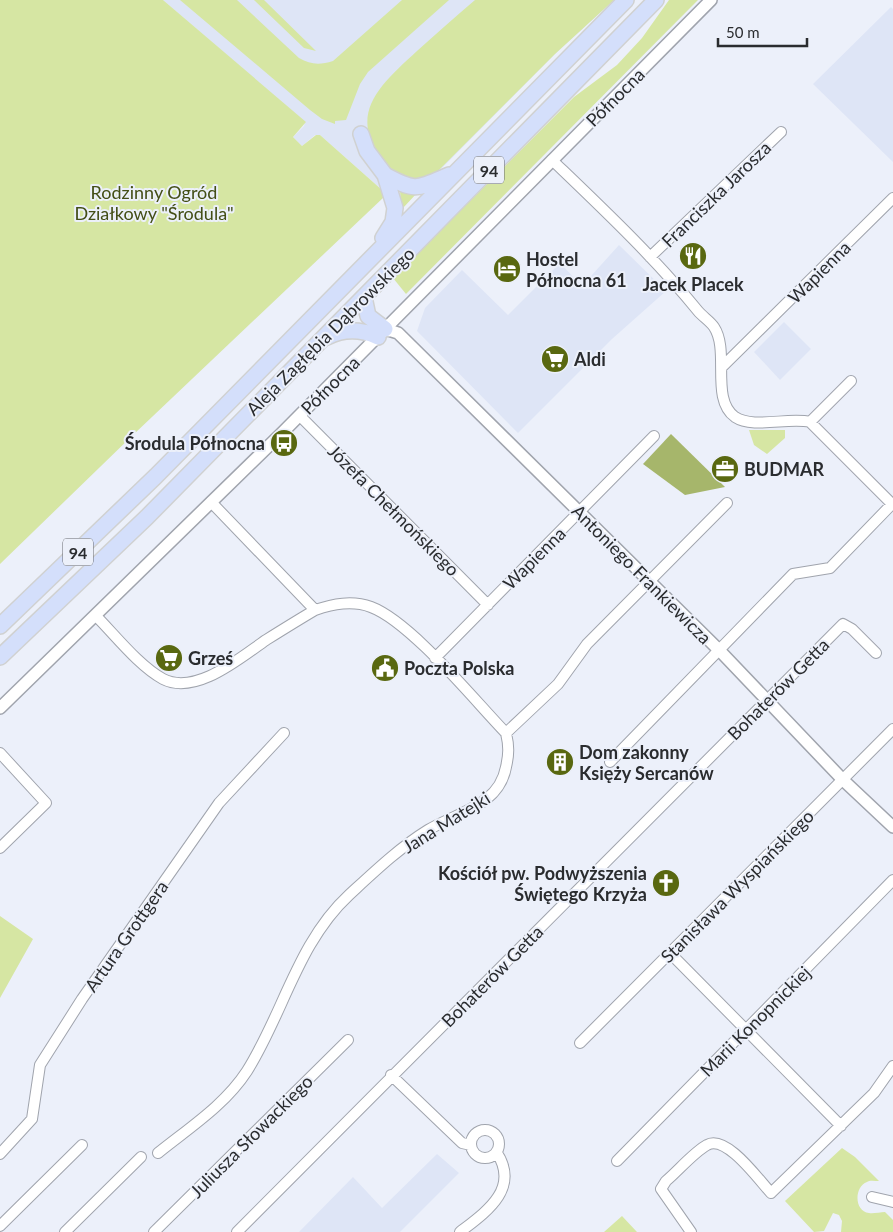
<svg xmlns="http://www.w3.org/2000/svg" width="893" height="1232" font-family="Lato,sans-serif">
	<rect width="100%" height="100%" fill="#ecf0fa"/>
	<path fill="#dee5f6" d="M163 0H614L555 54 440 170 382 190 320 135H315L302 146 293 137 304 126 305 122Z
		M891 7 893 9V162L813 84Z
		M619 245 666 291 612 339 518 433 417 331 425 308 462 270 508 315 560 263 582 286Z
		M784 322 811 349 780 380 754 352Z
		M437 1154 459 1173 400 1232H299L353 1177 382 1208Z"/>
	<path fill="#d6e6a3" d="M0 0H163L306 122 293 137 302 146 316 135H320L382 190 384 197 133 435 0 564Z
		M180 0H237L299 58C311 65 320 65 333 61L402 0H449L368 72 360 84 346 120 335 121V124L322 119 310 110Z
		M254 0H264L316 51 304 48Z
		M475 0H614L555 54 434 175C417 182 399 181 386 165 345 115 379 86 417 51 436 34 455 17 475 0Z
		M669 0H698L406 294 393 278 574 97 617 65 642 38Z
		M400 190 417 193 403 208 401 207Z
		M749 430H785V438L767 454 754 445Z
		M0 916 33 939 0 998Z
		M842 1148 855 1157 879 1181C875 1181 869 1180 867 1182 854 1187 854 1211 869 1213 873 1214 880 1212 885 1212L893 1220V1232H841L842 1221 839 1215 833 1213 824 1231 814 1232 785 1201Z
		M622 1216 637 1232H604Z"/>
	<path fill="#a6b66b" d="M671 434 725 487 685 495 643 464Z"/>
	<g fill="none" stroke-linecap="round" stroke-linejoin="round">
		<defs>
			<path id="minor" d="M552 160C603 209 654 257 698 311 703 317 710 321 714 327 730 351 710 399 735 417 753 429 789 417 810 422L892 504
				M650 257 781 132
				M722 367 893 198
				M300 416 488 605
				M810 422 851 381
				M211 502 315 610
				M96 616C115 635 139 666 163 679 196 696 241 657 266 640 282 630 298 620 315 610 333 604 352 600 371 607 411 622 475 701 506 733 509 746 509 754 506 767 499 806 458 812 428 830 399 848 374 872 349 895 298 942 283 1014 247 1071 225 1105 189 1128 158 1153
				M435 658 654 436
				M506 733 558 684 587 644 727 503
				M0 753 46 803 0 848
				M610 762 793 574 830 568 893 503
				M670 953 841 1126
				M580 1043 893 729
				M391 1075 462 1143 471 1145
				M471 1144a14 14 0 1 1 28 0a14 14 0 1 1-28 0Z
				M0 1154 32 1119 40 1065 82 999 219 803 284 733
				M617 1161 893 880
				M872 1197 893 1202
				M0 1226 82 1145
				M65 1232 141 1157
				M154 1232 348 1040
				M237 1232 843 624 852 629 876 653
				M460 1232C486 1212 520 1189 497 1153
				M691 1232 661 1189 666 1181C678 1171 694 1152 707 1145 726 1134 758 1179 771 1193L874 1093 893 1066"/>
			<path id="tertiary" d="M385 329 398 333 720 651 843 780 893 827
				M0 708 283 432 711 0"/>
			<path id="primary" d="M361 134 367 151 385 175 395 208 393 222 383 238
				M385 175C416 192 417 189 449 175
				M364 297 368 316 385 329
				M327 337C343 329 361 329 378 337
				M0 626 156 476 626 0
				M0 657 147 517 656 0"/>
		</defs>
		<use href="#minor" stroke="#a0a4ad" stroke-width="12"/>
		<use href="#tertiary" stroke="#a0a4ad" stroke-width="14"/>
		<use href="#primary" stroke="#d0d1d1" stroke-width="18"/>
		<use href="#minor" stroke="#fff" stroke-width="10"/>
		<use href="#tertiary" stroke="#fff" stroke-width="11"/>
		<use href="#primary" stroke="#d4dffb" stroke-width="15"/>
	</g>
	<defs>
		<symbol id="restaurant-disc" viewBox="-11 -11 22 22"><circle r="9.5" fill="#596810" stroke="#ecf0fa"/><path d="M-5-6h1v4h1v-4h1v4h1v-4h1v5L-1.5 .5V6h-2V.5L-5-1ZM5-6V6H3V1.5H1.5Q1.5-4 5-6Z" fill="#fff"/></symbol>
		<symbol id="hotel-disc" viewBox="-11 -11 22 22"><circle r="9.5" fill="#596810" stroke="#ecf0fa"/><path d="M-6-4.5h1.5V1H6V5H4.5V3h-9V5H-6ZM-4 0a1.8 1.8 0 1 1 3.6 0ZM.5 0V-2.5h3Q6-2.5 6 0Z" fill="#fff"/></symbol>
		<symbol id="supermarket-disc" viewBox="-11 -11 22 22"><circle r="9.5" fill="#596810" stroke="#ecf0fa"/><path d="M-6-5.5h2.5l.6 2H6L4.5 2H-2.5L-4.4-4H-6ZM-1.5 3.2a1.3 1.3 0 1 0 .1 0ZM3 3.2a1.3 1.3 0 1 0 .1 0Z" fill="#fff"/></symbol>
		<symbol id="bus-disc" viewBox="-11 -11 22 22"><circle r="9.5" fill="#596810" stroke="#ecf0fa"/><path d="M-5-6H5V4H4V6H2V4H-2V6H-4V4H-5ZM-3.5-4V0h7V-4ZM-3.5 1.2v1.5H-2V1.2ZM2 1.2v1.5H3.5V1.2Z" fill="#fff"/></symbol>
		<symbol id="office-disc" viewBox="-11 -11 22 22"><circle r="9.5" fill="#596810" stroke="#ecf0fa"/><path d="M-6-3h4V-5.5h4V-3h4V5H-6ZM-1-4.5V-3h2v-1.5ZM-6 0V1H6V0Z" fill="#fff"/></symbol>
		<symbol id="civic-disc" viewBox="-11 -11 22 22"><circle r="9.5" fill="#596810" stroke="#ecf0fa"/><path d="M-.6-6.5H3V-4.5H.6V-3L4-1V1h2V6H-6V1h2V-1L-.6-3ZM-1.2 2.5V6h2.4V2.5Z" fill="#fff"/></symbol>
		<symbol id="building-disc" viewBox="-11 -11 22 22"><circle r="9.5" fill="#596810" stroke="#ecf0fa"/><path d="M-4-6H4V6H1V3H-1V6H-4ZM-2.5-4.3h1.7v1.8h-1.7ZM.8-4.3h1.7v1.8H.8ZM-2.5-1h1.7V.8h-1.7ZM.8-1h1.7V.8H.8Z" fill="#fff"/></symbol>
		<symbol id="church-disc" viewBox="-11 -11 22 22"><circle r="9.5" fill="#596810" stroke="#ecf0fa"/><path d="M-1.2-6h2.4v3.5h3.3v2.4h-3.3V6h-2.4V-.1h-3.3v-2.4h3.3Z" fill="#fff"/></symbol>
	</defs>
	<g fill-rule="evenodd">
		<use href="#restaurant-disc" x="677" y="240" width="32" height="32"/>
		<use href="#hotel-disc" x="491" y="253" width="32" height="32"/>
		<use href="#supermarket-disc" x="539" y="343" width="32" height="32"/>
		<use href="#bus-disc" x="268" y="427" width="32" height="32"/>
		<use href="#office-disc" x="709" y="453" width="32" height="32"/>
		<use href="#supermarket-disc" x="153" y="642" width="32" height="32"/>
		<use href="#civic-disc" x="369" y="652" width="32" height="32"/>
		<use href="#building-disc" x="544" y="746" width="32" height="32"/>
		<use href="#church-disc" x="650" y="867" width="32" height="32"/>
	</g>
	<g text-anchor="middle" dominant-baseline="central" stroke-width="4" stroke-linejoin="round" paint-order="stroke">
		<g fill="#ecf0fa" stroke="#64676c" stroke-width="1">
			<rect x="474" y="156.5" width="30" height="27" rx="4"/>
			<rect x="63" y="538.5" width="30" height="27" rx="4"/>
		</g>
		<g font-size="16" font-weight="bold" fill="#2a2c2f">
			<text x="489" y="170">94</text>
			<text x="78" y="552">94</text>
		</g>
		<g font-size="18" fill="#2a2c2f" stroke="#ecf0fa">
			<text transform="translate(615 97) rotate(-45)">Północna</text>
			<text transform="translate(716 194) rotate(-44)">Franciszka Jarosza</text>
			<text transform="translate(819 272) rotate(-45)">Wapienna</text>
			<text transform="translate(330 331) rotate(-45)">Aleja Zagłębia Dąbrowskiego</text>
			<text transform="translate(330 385) rotate(-45)">Północna</text>
			<text transform="translate(394 510) rotate(45)">Józefa Chełmońskiego</text>
			<text transform="translate(534 558) rotate(-45)">Wapienna</text>
			<text transform="translate(642 574) rotate(45)">Antoniego Frankiewicza</text>
			<text transform="translate(778 689) rotate(-45)">Bohaterów Getta</text>
			<text transform="translate(446 822) rotate(-32)">Jana Matejki</text>
			<text transform="translate(737 886) rotate(-45)">Stanisława Wyspiańskiego</text>
			<text transform="translate(126 936) rotate(-55)">Artura Grottgera</text>
			<text transform="translate(492 976) rotate(-45)">Bohaterów Getta</text>
			<text transform="translate(755 1021) rotate(-45)">Marii Konopnickiej</text>
			<text transform="translate(251 1136) rotate(-45)">Juliusza Słowackiego</text>
		</g>
		<g font-size="18" fill="#434e16" stroke="#ecf0fa">
			<text x="154" y="192">Rodzinny Ogród<tspan x="154" dy="21">Działkowy "Środula"</tspan></text>
		</g>
		<g font-size="18" font-weight="bold" fill="#2a2c2f" stroke="#ecf0fa" text-anchor="start">
			<text x="526" y="259">Hostel<tspan x="526" dy="21">Północna 61</tspan></text>
			<text x="693" y="284" text-anchor="middle">Jacek Placek</text>
			<text x="574" y="359">Aldi</text>
			<text x="265" y="443" text-anchor="end">Środula Północna</text>
			<text x="744" y="469">BUDMAR</text>
			<text x="188" y="658">Grześ</text>
			<text x="404" y="668">Poczta Polska</text>
			<text x="579" y="752">Dom zakonny<tspan x="579" dy="21">Księży Sercanów</tspan></text>
			<text x="647" y="873" text-anchor="end">Kościół pw. Podwyższenia<tspan x="647" dy="21">Świętego Krzyża</tspan></text>
		</g>
	</g>
	<path d="M718 38v8h89v-8" fill="none" stroke="#2a2c2f" stroke-width="2.5"/>
	<text x="726" y="38" font-size="15" fill="#2a2c2f" stroke="#ecf0fa" stroke-width="4" paint-order="stroke">50 m</text>
</svg>
